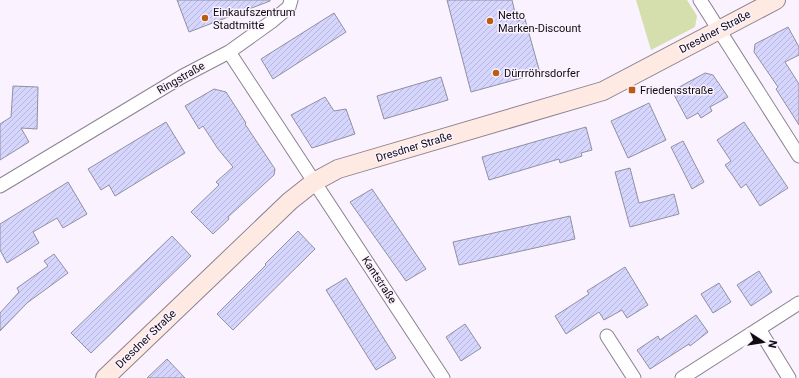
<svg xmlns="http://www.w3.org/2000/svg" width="799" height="378" font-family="Roboto,sans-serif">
	<defs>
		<pattern id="building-hatch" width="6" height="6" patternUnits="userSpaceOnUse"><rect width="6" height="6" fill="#d5d5fd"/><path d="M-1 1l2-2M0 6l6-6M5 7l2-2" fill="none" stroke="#b6b6d8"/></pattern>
	</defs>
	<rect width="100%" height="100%" fill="#fbf2ff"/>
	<path fill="#d5dead" d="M636 0H687L697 16 695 27 651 50Z"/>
	<path fill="url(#building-hatch)" stroke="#9090a1" d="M177 0H270V1L189 32Z
		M447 0H512L517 21 525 19 540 73 471 92Z
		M334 13 346 32 273 79 261 59Z
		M788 27 799 47V55L785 62 799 84V125L776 89 778 87 754 52 755 44Z
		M705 73 713 75 728 97 710 107 712 111 701 118 698 113 687 119 672 91Z
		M441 77 448 100 384 119 377 96Z
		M13 86 38 87 37 129 21 128 29 142 0 160V124L11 117Z
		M214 89 226 92 246 123 245 124 275 169 274 175 228 217 229 219 213 234 191 212 219 185 216 182 233 167 218 149 203 126 199 129 185 106Z
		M325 97 334 111 346 109 355 134 312 148 291 115Z
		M649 103 666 140 628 158 611 121Z
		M166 122 185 153 115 196 109 185 101 190 88 169Z
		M744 122 788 188 760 206 746 184 741 188 733 176 725 165 731 161 717 140Z
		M586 127 592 150 581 153 582 156 560 163 559 159 489 180 482 157Z
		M683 141 704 182 692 189 671 147Z
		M630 168 639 203 674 194 679 214 630 227 615 172Z
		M68 182 87 214 63 228 57 218 33 232 39 243 7 263 0 250V224Z
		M372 189 426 269 406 281 350 202Z
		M570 216 575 239 459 265 453 242Z
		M298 231 315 249 233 330 217 314 266 265 265 264Z
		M172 236 191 256 91 353 71 333Z
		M54 254 68 273 27 303 0 331V313L19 292 17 288 48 266 44 261Z
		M625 267 648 305 627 318 622 310 604 320 599 312 566 334 555 316 589 294 587 291Z
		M759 271 772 292 751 306 737 285Z
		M346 278 396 358 376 370 326 290Z
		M719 283 731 302 713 313 701 294Z
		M696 315 708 332 690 346 689 344 650 369 637 350 658 336 660 340Z
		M465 324 481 348 461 361 446 337Z
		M167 359 185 378H147Z"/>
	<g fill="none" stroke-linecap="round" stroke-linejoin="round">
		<defs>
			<path id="street" d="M700 0 799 156
				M229 52 443 378
				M0 186 183 76 229 52 271 22 289 7 291 0
				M759 329 789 378
				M607 336 634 378
				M682 378 799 303"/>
			<path id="secondary" d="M105 378 290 201 314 182 338 169 603 91 776 0"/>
		</defs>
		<use href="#street" stroke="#8b818f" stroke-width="15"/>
		<use href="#secondary" stroke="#8b818f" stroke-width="20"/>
		<use href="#street" stroke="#fff" stroke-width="13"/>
		<use href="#secondary" stroke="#ffeae3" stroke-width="18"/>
	</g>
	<g fill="#bb5c12" stroke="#fbf2ff" stroke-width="1.5">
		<circle cx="205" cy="18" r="4"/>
		<circle cx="490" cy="21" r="4"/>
		<circle cx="496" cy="73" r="4"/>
		<rect x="628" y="86" width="8" height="8" rx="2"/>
	</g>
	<g text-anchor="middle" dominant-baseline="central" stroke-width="3" stroke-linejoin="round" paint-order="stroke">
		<g font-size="11" fill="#0f0b10" stroke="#fbf2ff" text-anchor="start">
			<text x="213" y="12">Einkaufszentrum<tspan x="213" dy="13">Stadtmitte</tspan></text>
			<text x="498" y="15">Netto<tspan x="498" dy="13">Marken-Discount</tspan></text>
			<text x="504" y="73">Dürrröhrsdorfer</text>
			<text x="640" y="90">Friedensstraße</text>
		</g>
		<g font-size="11" fill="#0f0b10" stroke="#fbf2ff">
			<text transform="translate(715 32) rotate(-28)">Dresdner Straße</text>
			<text transform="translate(181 78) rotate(-30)">Ringstraße</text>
			<text transform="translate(414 147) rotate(-17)">Dresdner Straße</text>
			<text transform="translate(379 280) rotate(57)">Kantstraße</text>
			<text transform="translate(146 339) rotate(-44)">Dresdner Straße</text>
		</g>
	</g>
	<g transform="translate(763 342) rotate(102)" stroke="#fbf2ff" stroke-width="3" paint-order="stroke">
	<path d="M0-3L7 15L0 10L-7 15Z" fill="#0f0b10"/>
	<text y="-6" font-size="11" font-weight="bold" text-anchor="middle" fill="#0f0b10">N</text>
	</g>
</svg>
